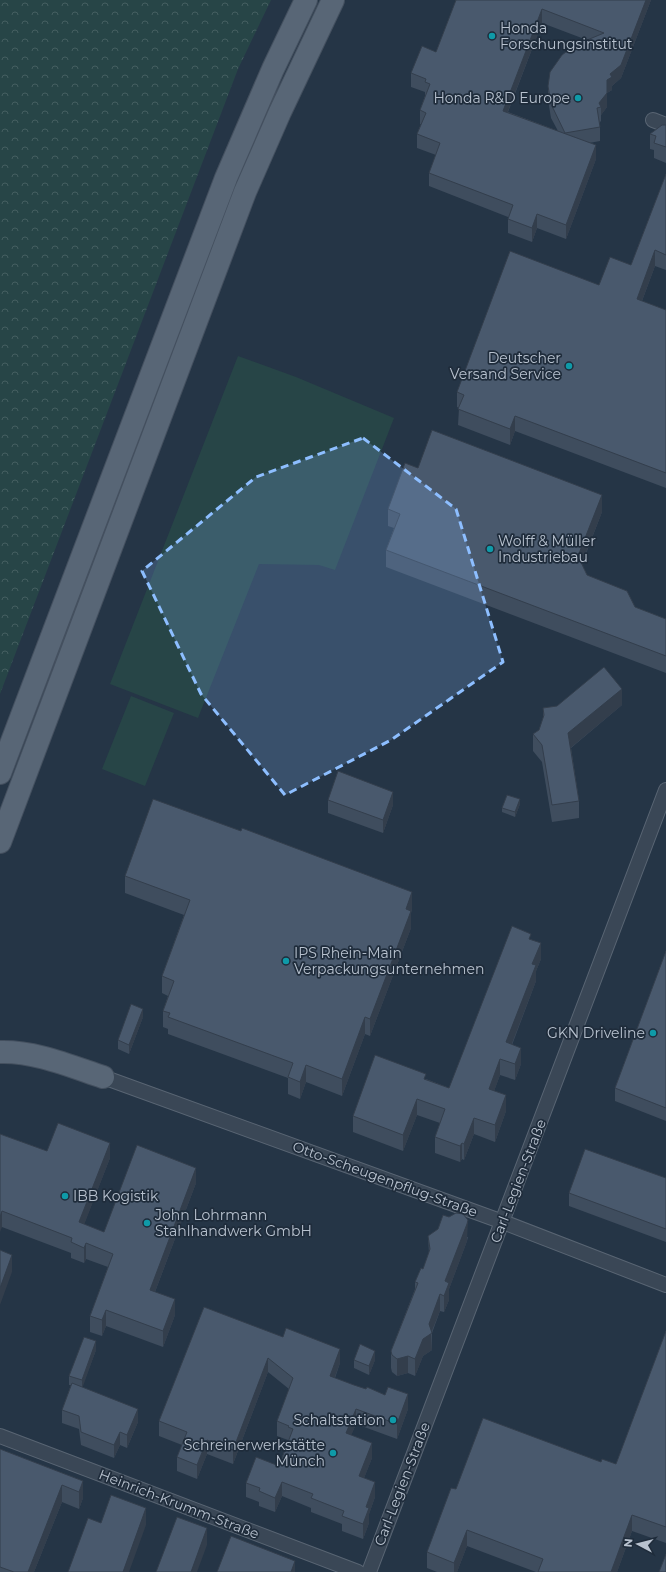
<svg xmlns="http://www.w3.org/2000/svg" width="666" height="1572" font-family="Montserrat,sans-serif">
	<defs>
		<pattern id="forest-crowns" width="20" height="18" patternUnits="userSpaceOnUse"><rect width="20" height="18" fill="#274547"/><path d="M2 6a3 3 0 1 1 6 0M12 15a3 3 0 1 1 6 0" fill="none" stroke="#445e60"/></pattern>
	</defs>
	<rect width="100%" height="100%" fill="#253546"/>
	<path fill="#274547" d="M238 356 296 377 394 418 335 570 319 565 259 564 198 718 110 684Z
		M131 696 174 713 145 786 102 769Z"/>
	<path fill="url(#forest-crowns)" d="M0 0H271L238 69 0 694Z"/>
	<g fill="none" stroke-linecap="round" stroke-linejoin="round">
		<defs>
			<path id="street" d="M653 120 666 125
				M103 1077 503 1222 666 1285
				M0 1436 358 1572
				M369 1572 666 790"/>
			<path id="primary" d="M0 773 226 178 273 69 306 0
				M0 842 245 192 280 112 333 0
				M0 1052C35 1051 70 1066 103 1077"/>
		</defs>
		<use href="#street" stroke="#596573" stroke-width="16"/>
		<use href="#primary" stroke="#44505f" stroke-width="24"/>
		<use href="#street" stroke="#3a4756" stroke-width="14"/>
		<use href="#primary" stroke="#586676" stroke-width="22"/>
	</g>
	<path fill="#3f4d5e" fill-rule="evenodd" d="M456 0H651L621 78 612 86V90L607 93V107L601 115V121L600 122V141L589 143 596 159 566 239 537 228 532 242 508 233V217L429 186V173L436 155 417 148V134L421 124H420V110L425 96V92L411 87V73L436 52ZM542 23 587 40 548 86V100L551 118 558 131 508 112Z
		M666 125V163L654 158V150L650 149V134Z
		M666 174V270L655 266 642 301 666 310V488L515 431 510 445 458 425 459 408 457 407V392L599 285 631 265Z
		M418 468 602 512 582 564 587 575 635 607 666 619V673L386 567V550L394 528 388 526V509Z
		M622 705 571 748 579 801V818L552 822 542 762 533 751V734L539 730 543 718V708Z
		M328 800 393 805 383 833 328 813Z
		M520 804 515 817 502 812V808Z
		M125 876 412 909 411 913V928L370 1036 365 1034 342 1096 306 1082 300 1099 288 1094V1078L168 1034V1029L163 1027V1011L168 996 162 993V976L184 915 125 893Z
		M531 939 541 959 536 971V981L512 1045 521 1064 515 1080 500 1075 494 1091 506 1111 495 1142 474 1134 464 1160 462 1159 460 1162 435 1153V1137L440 1123 417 1115 403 1151 353 1132V1116L426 1079 449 1088Z
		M666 951V1121L615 1101V1088Z
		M143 1017 129 1054 118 1049V1040Z
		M0 1134 47 1151 110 1158 84 1224 104 1232 196 1183 155 1292 175 1315 163 1347 106 1326 102 1336 90 1332V1316L108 1267 86 1259 84 1263 71 1258V1253L2 1227Z
		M666 1178V1242L569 1206V1193Z
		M428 1236 468 1237 467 1241 449 1289V1300L444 1312 440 1311 432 1333V1350L423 1356 415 1376 408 1373 397 1376 392 1372 391 1368V1351L415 1289V1282L423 1269 429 1254Z
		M204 1307 340 1363 335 1378 408 1409 397 1439 356 1424 351 1435 372 1458 364 1478 375 1497 369 1514V1523L363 1539 342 1531V1524L311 1512V1508L282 1496 275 1512 259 1506V1502L246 1497V1483L279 1466 288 1440 277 1436V1421L289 1389 268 1372 233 1464 207 1454 197 1479 177 1471V1457L182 1445 159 1436V1421Z
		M666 1331V1543L632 1531 617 1572H536L467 1546 457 1572H437L427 1568V1552L456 1489 601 1462 616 1464Z
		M96 1350 82 1387 138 1422 127 1448 120 1445 114 1458 81 1445 79 1429 62 1423V1410L71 1385H69V1376Z
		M354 1360H375L369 1375 354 1368Z
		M0 1449 83 1481V1498L79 1509 62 1502 34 1572H0Z"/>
	<path fill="#333e4c" d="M646 0H651L621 78 612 86V90L607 93V107L601 115V107L599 103 607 80Z
		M542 9V23L503 124V111Z
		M596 145V159L566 239V225Z
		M537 214V228L532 242V228Z
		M655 250V266L637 314V299Z
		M515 416V431L510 445V429Z
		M602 495V512L578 573V556Z
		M622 689V705L568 750V733Z
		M393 792V805L383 833V820Z
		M520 799V804L515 817V812Z
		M412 892V909L411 913V928L370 1036V1019Z
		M541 943V959L536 971V981L506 1059V1042L532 964Z
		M143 1009V1017L129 1054V1045Z
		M365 1017V1034L342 1096V1079Z
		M521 1048V1064L515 1080V1064Z
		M500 1059V1075L489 1105V1089Z
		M306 1065V1082L300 1099V1082Z
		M506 1095V1111L495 1142V1125Z
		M417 1099V1115L403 1151V1135Z
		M474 1118V1134L464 1160V1144Z
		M110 1143V1158L79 1238V1222Z
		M462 1143V1159L460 1162V1146Z
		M196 1168V1183L150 1305V1290Z
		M2 1211V1227L0 1232V1217Z
		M468 1220 467 1241 449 1289V1300L444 1312V1296L445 1281Z
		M86 1243V1259L84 1263V1248Z
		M12 1255V1272L0 1305V1288Z
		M440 1294V1311L431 1333 432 1350 423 1356 415 1376V1359Z
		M175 1299V1315L163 1347V1331Z
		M106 1310V1326L102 1336V1320Z
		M96 1341V1350L82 1389V1380Z
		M340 1349V1363L330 1390V1376Z
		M375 1351V1360L369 1375V1366Z
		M408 1356V1373L397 1376V1359Z
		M268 1358V1372L233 1464V1450Z
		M408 1394V1409L397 1439V1424Z
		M138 1409V1422L127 1448V1435Z
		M356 1409V1424L346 1448V1433Z
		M120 1432V1445L114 1458V1445Z
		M207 1440V1454L197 1479V1465Z
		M372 1443V1458L359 1491V1476Z
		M83 1481V1498L79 1509V1492Z
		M282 1482V1496L275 1512V1498Z
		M375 1482V1497L369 1514V1523L363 1539V1524L366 1507Z
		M62 1485V1502L34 1572H28Z
		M146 1508V1525L129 1572H123Z
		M632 1515V1531L617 1572H611Z
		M207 1528V1545L197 1572H191Z
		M467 1530V1546L457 1572H454V1563Z
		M295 1561V1572H291Z"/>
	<path fill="#49596d" stroke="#333e4c" d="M456 0H646L621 65 610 74 612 77 607 80V93L599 103 601 107 597 108 600 127 565 133 551 104 548 86 550 72 562 55 575 45 604 33 542 9 503 111 596 145 566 225 537 214 532 228 508 219 513 205 429 173 440 143 417 134 426 113 420 110 430 84 425 82 426 79 411 73 422 46 436 52Z
		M662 125H666V147L654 143 656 136 650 134Z
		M666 174V255L655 250 637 299 666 310V473L515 416 510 429 458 409 464 395 457 392 510 251 599 285 610 257 631 265Z
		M432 430 602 495 578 556 587 575 627 591 635 607 666 619V656L386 550 400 514 388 509 405 463 418 468Z
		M604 667 622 689 568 733 579 801 552 805 542 745 533 734 539 730 544 715 543 708 557 706Z
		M338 771 393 792 383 820 328 800Z
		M507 795 520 799 515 812 502 808Z
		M153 799 241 831 242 828 412 892 406 909 411 911 370 1019 365 1017 342 1079 306 1065 300 1082 288 1077 293 1063 168 1017 170 1013 163 1011 174 981 162 976 190 900 125 876Z
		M512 926 531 934 529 939 541 943 532 964 536 965 506 1042 521 1048 515 1064 500 1059 489 1089 506 1095 495 1125 474 1118 464 1144 462 1143 460 1146 435 1137 445 1109 417 1099 403 1135 353 1116 375 1055 426 1074 424 1079 449 1088Z
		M666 951V1108L615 1088Z
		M131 1004 143 1009 129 1045 118 1040Z
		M58 1123 110 1143 79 1222 104 1232 137 1145 196 1168 150 1290 175 1299 163 1331 106 1310 102 1320 90 1316 113 1254 86 1243 84 1248 71 1242 72 1238 2 1211 0 1217V1134L47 1151Z
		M585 1149 666 1178V1229L569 1193Z
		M456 1213 463 1214 468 1220 467 1224 445 1281 449 1283 444 1296 440 1294 429 1324 432 1333 423 1339 415 1359 408 1356 397 1359 392 1355 391 1351 418 1283 415 1282 421 1268 423 1269 430 1249 428 1236 438 1229 443 1215 449 1217Z
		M0 1250 12 1255 0 1288Z
		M204 1307 283 1337 286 1328 340 1349 330 1376 354 1385 366 1389 367 1387 385 1395 388 1387 408 1394 397 1424 356 1409 346 1433 372 1443 359 1476 375 1482 366 1507 369 1508 363 1524 342 1516 344 1511 311 1498 313 1494 282 1482 275 1498 259 1491 260 1488 246 1483 256 1457 279 1466 293 1429 288 1427 289 1426 277 1421 293 1378 268 1358 233 1450 207 1440 197 1465 177 1457 187 1432 159 1421Z
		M666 1331V1527L632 1515 611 1572H538L543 1559 467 1530 454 1563 427 1552 451 1488 456 1489 483 1418 601 1462 602 1459 616 1464Z
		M84 1337 96 1341 82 1380 69 1376Z
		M360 1344 375 1351 369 1366 354 1360Z
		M72 1383 138 1409 127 1435 120 1432 114 1445 81 1432 79 1416 62 1410Z
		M0 1449 83 1481 79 1492 62 1485 28 1572H14L0 1567Z
		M111 1495 146 1508 123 1572H68L88 1518 101 1523Z
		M177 1517 207 1528 191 1572H156Z
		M231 1536 295 1561 291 1572H217Z
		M666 1554V1572H659Z"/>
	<path fill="#8dbeff" fill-opacity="0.2" stroke="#8dbeff" stroke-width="3" stroke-dasharray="8 5" stroke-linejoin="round" d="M363 438 456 509 503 662 391 740 285 795 201 694 142 571 256 477Z"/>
	<g fill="#0f9aa8" stroke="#1f2c3b" stroke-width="1.5">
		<circle cx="492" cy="36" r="4"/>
		<circle cx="578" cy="98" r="4"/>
		<circle cx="569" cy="366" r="4"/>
		<circle cx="490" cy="549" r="4"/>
		<circle cx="286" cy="961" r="4"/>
		<circle cx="653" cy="1033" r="4"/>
		<circle cx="65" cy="1196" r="4"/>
		<circle cx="147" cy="1223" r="4"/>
		<circle cx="393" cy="1420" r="4"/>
		<circle cx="333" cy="1453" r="4"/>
	</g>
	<g text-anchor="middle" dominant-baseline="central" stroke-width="3.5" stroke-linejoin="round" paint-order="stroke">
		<g font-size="14" fill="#b8c2cf" stroke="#1f2c3b" text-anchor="start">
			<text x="500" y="28">Honda<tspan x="500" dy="16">Forschungsinstitut</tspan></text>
			<text x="570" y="98" text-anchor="end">Honda R&amp;D Europe</text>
			<text x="561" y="358" text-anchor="end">Deutscher<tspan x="561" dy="16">Versand Service</tspan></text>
			<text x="498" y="541">Wolff &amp; Müller<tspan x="498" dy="16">Industriebau</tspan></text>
			<text x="294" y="953">IPS Rhein-Main<tspan x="294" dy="16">Verpackungsunternehmen</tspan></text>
			<text x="645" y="1033" text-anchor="end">GKN Driveline</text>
			<text x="73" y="1196">IBB Kogistik</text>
			<text x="155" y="1215">John Lohrmann<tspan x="155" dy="16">Stahlhandwerk GmbH</tspan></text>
			<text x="385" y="1420" text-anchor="end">Schaltstation</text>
			<text x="325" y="1445" text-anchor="end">Schreinerwerkstätte<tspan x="325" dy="16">Münch</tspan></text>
		</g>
		<g font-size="14" fill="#b8c2cf" stroke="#1f2c3b">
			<text transform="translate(385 1179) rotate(20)">Otto-Scheugenpflug-Straße</text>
			<text transform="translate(518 1181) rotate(-69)">Carl-Legien-Straße</text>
			<text transform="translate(402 1484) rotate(-69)">Carl-Legien-Straße</text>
			<text transform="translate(179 1504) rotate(21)">Heinrich-Krumm-Straße</text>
		</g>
	</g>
	<g transform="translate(638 1544) rotate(277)" stroke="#1f2c3b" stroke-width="3" paint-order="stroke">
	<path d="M0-3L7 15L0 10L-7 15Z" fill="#b8c2cf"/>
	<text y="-6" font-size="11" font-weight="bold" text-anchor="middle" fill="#b8c2cf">N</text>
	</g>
</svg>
